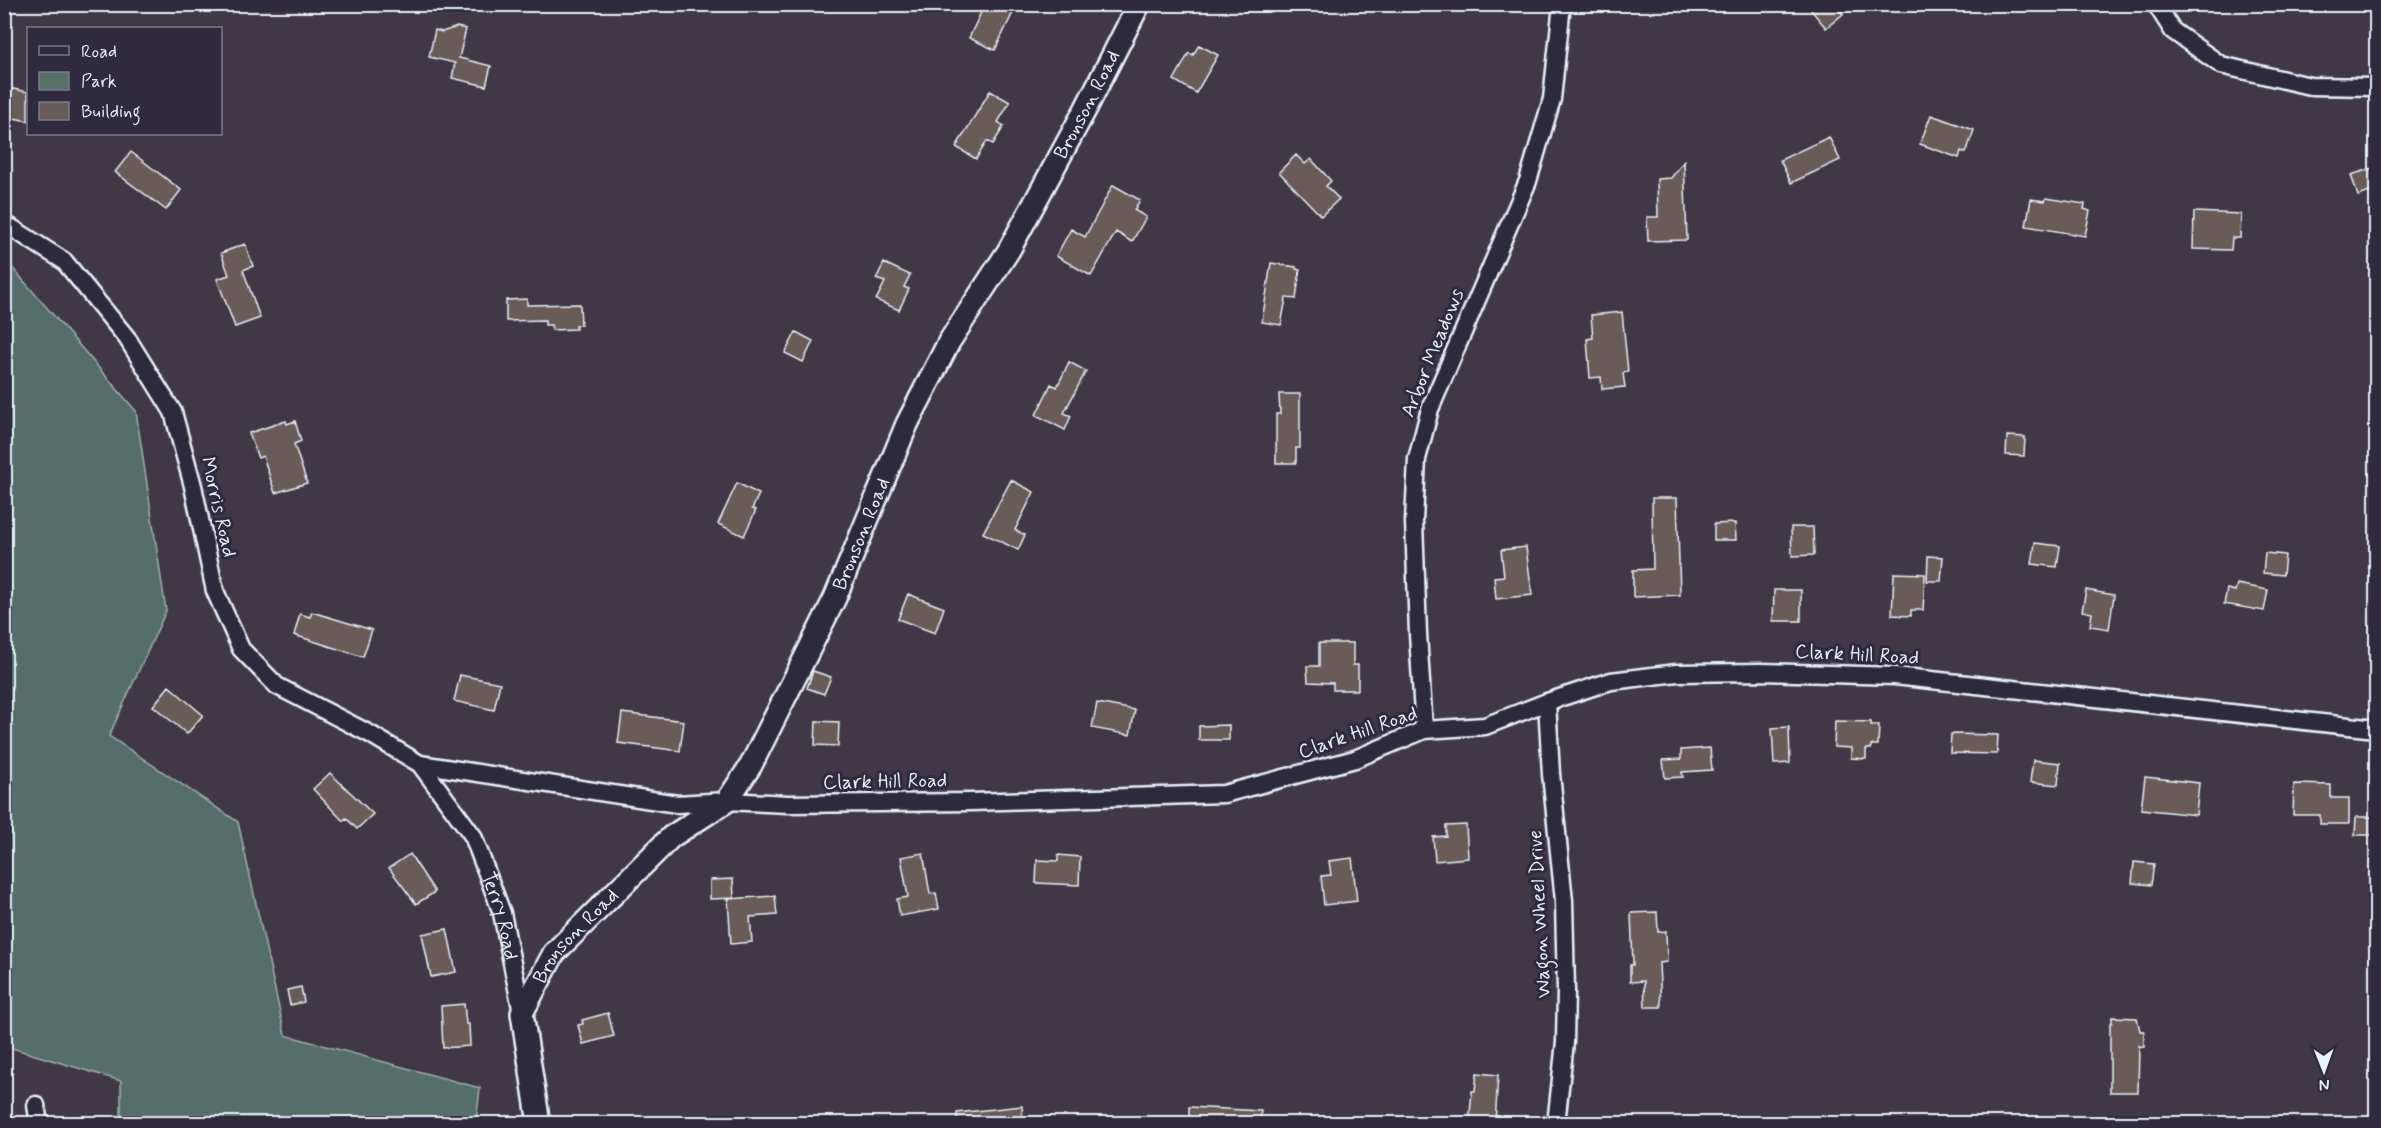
<svg xmlns="http://www.w3.org/2000/svg" width="2381" height="1128" font-family="Mynerve,sans-serif">
	<rect width="100%" height="100%" fill="#403945"/>
	<filter id="ink" filterUnits="userSpaceOnUse"><feTurbulence type="fractalNoise" baseFrequency=".0167" numOctaves="2"/><feDisplacementMap in="SourceGraphic" scale="12" xChannelSelector="R" yChannelSelector="G"/><feConvolveMatrix kernelMatrix="1 2 1 2 8 2 1 2 1" color-interpolation-filters="sRGB"/></filter>
	<g filter="url(#ink)">
		<path fill="#576e69" stroke="#a0b0b0" stroke-width="1.5" d="M4 258 136 411 166 611 109 736 238 822 285 1035 480 1088 476 1123H121V1081L5 1046Z"/>
		<path fill="#695c58" stroke="#e8f1f8" stroke-width="1.5" d="M985 4H1017L995 50 969 38Z
			M1806 4H1834L1843 14 1826 28Z
			M457 27 466 29 459 58 491 66 486 86 452 78 455 63 429 57 435 30 442 32Z
			M1199 45 1218 55 1196 93 1174 80 1189 53 1193 55Z
			M4 87 28 92V121L4 116Z
			M990 91 1010 102 998 122 1004 126 993 144 987 141 976 159 956 147Z
			M1931 115 1974 130 1966 153 1961 151 1959 158 1920 144Z
			M1829 137 1840 160 1791 183 1780 160Z
			M131 152 181 190 166 210 115 172Z
			M1296 155 1305 164 1311 159 1331 181 1326 186 1339 199 1321 216 1279 172Z
			M1684 161 1687 240 1648 241 1647 217H1658L1657 179 1671 178Z
			M2376 167V190L2358 196 2351 175Z
			M1113 185 1140 200 1134 210 1146 217 1132 242 1116 232 1091 276 1056 256 1071 229 1085 237Z
			M2046 198 2085 204 2084 209 2090 211 2085 236 2026 226 2031 199 2045 201Z
			M2194 212 2241 214 2240 238H2232L2231 250 2193 249Z
			M245 244 253 266 243 270 260 318 235 327 217 279 229 275 221 253Z
			M884 263 910 275 904 287 909 289 899 310 876 300 885 282 876 279Z
			M1271 263 1296 267V269L1300 270 1296 299 1286 298 1281 325 1262 322Z
			M527 299V305L580 304 581 325H576V329L552 330 551 325H545V320L506 321V300Z
			M1622 312 1628 372 1623 373 1625 387 1602 389 1601 377 1590 378 1587 339 1593 338 1591 315Z
			M796 332 813 341 803 362 785 353Z
			M1069 362 1086 371 1064 413 1071 416 1065 430 1036 415 1051 384 1057 387Z
			M1279 394H1300V448H1296V463H1276V414H1280Z
			M286 421 287 424 295 421 301 441 294 444 307 483 275 493 263 456 258 458 249 433Z
			M2007 436 2025 437 2024 456 2006 455Z
			M1011 480 1034 492 1015 530 1025 535 1018 550 983 533Z
			M737 483 759 494 752 509 756 510 744 536 718 524Z
			M1652 498H1677L1680 595 1633 597V570L1653 569Z
			M1735 523 1736 540H1714V524Z
			M1791 527H1813L1814 555 1792 556Z
			M2035 543 2060 546 2057 567 2032 564Z
			M1526 547 1532 595 1496 599 1494 577 1504 576 1501 550Z
			M2265 553 2285 555 2283 575 2263 573Z
			M1928 556 1943 557 1941 581H1927Z
			M1894 573 1925 574 1923 610H1911V616L1892 615Z
			M2237 584 2268 590 2264 611 2224 604 2227 589 2235 591Z
			M1774 590H1801V621H1773Z
			M2086 590 2114 595 2109 629 2090 626 2092 613 2082 611Z
			M908 594 944 608 935 633 898 619Z
			M312 612 372 630 363 657 294 635 300 614 310 617Z
			M1319 643H1353V665H1358V690H1333V683L1308 682 1307 666H1319Z
			M813 671 831 677 824 694 807 688Z
			M460 675 500 683 494 710 454 701Z
			M169 686 203 715 187 734 153 706Z
			M1097 703 1135 710 1130 735 1092 728Z
			M622 713 684 721 680 751 618 743Z
			M816 721 839 722 838 746 815 745Z
			M1835 721 1871 722V725H1879L1878 745H1871V749H1866V759L1851 758V748L1834 747Z
			M1229 725V740H1199V726Z
			M1789 727 1790 763 1774 764 1772 728Z
			M1951 734 1998 735 1997 754 1950 753Z
			M1710 748 1712 770 1682 772 1683 777 1665 778 1663 760 1681 759V750Z
			M2033 760 2060 763 2058 785 2030 782Z
			M330 773 373 814 357 829 346 818 343 821 313 789Z
			M2145 777 2199 783 2196 815 2141 809Z
			M2294 784 2331 785V798H2349V824H2320V815H2293Z
			M2356 817H2376V835H2355Z
			M1466 825 1468 858 1435 861 1433 837 1446 836V826Z
			M923 853 930 894 936 893 939 909 900 916 897 899 908 897 901 857Z
			M410 854 435 892 416 904 389 868Z
			M1058 855 1080 857 1079 885 1036 883 1037 860 1058 861Z
			M1352 858 1357 901 1324 905 1321 876 1331 875 1329 861Z
			M2134 862 2154 864 2151 885 2132 883Z
			M733 879 734 898 710 899V880Z
			M775 896 777 915 750 917 752 942 731 944 728 899Z
			M1657 912 1658 932 1666 931 1667 962 1659 963 1661 1007H1645L1644 981 1630 982V965H1633L1631 913Z
			M447 929 456 972 431 977 422 934Z
			M301 987 304 1002 290 1005 287 990Z
			M464 1004 466 1024H469L470 1046 443 1048 441 1006Z
			M608 1013 614 1036 583 1044 578 1025 583 1024 582 1020Z
			M2112 1017 2137 1018 2140 1031H2144V1047L2139 1046 2138 1092H2110V1023H2112Z
			M1477 1073 1498 1075 1495 1124H1469L1472 1091H1475Z
			M1022 1106 1023 1124H957V1113Z
			M1189 1107 1261 1111 1260 1124H1189Z"/>
		<g fill="none" stroke-linecap="round" stroke-linejoin="round">
			<defs>
				<g id="minor">
					<path d="M2156 4 2173 31 2221 65 2310 86 2376 87"/>
					<path d="M4 223 64 261 127 338 173 412 193 486 215 591 241 649 277 686 370 734 420 764 677 804 727 801 788 804 971 802 1224 794 1355 759 1424 730 1485 726 1547 702 1611 681 1677 673 1761 672 1895 676 2376 729"/>
					<path d="M1547 702 1551 774 1564 901 1566 991 1565 1042 1556 1124"/>
					<path d="M1424 730 1418 634 1414 521 1417 459 1430 409 1528 181 1552 99 1562 4"/>
					<path id="s1" d="M420 764 473 836 502 913 522 1013"/>
					<path d="M36 1105 39 1124"/>
				</g>
				<g id="tertiary">
					<path id="s2" d="M539 1124 522 1013 554 953 671 837 727 801 751 765 835 598 907 424 949 342 1009 250 1085 110 1139 4"/>
				</g>
			</defs>
			<use href="#minor" stroke="#e8f1f8" stroke-width="21"/>
			<use href="#tertiary" stroke="#e8f1f8" stroke-width="26"/>
			<use href="#minor" stroke="#2f2a3d" stroke-width="16"/>
			<use href="#tertiary" stroke="#2f2a3d" stroke-width="21"/>
		</g>
	</g>
	<g text-anchor="middle" dominant-baseline="central" stroke-width="6" stroke-linejoin="round" paint-order="stroke">
		<g font-size="20" fill="#e8f1f8" stroke="#2f2a3d">
			<text stroke="none"><textPath href="#s2" startOffset="1197">Bronson Road</textPath></text>
			<text transform="translate(1433 353) rotate(-68)">Arbor Meadows</text>
			<text transform="translate(218 507) rotate(77)">Morris Road</text>
			<text stroke="none"><textPath href="#s2" startOffset="711">Bronson Road</textPath></text>
			<text transform="translate(1857 655) rotate(3)">Clark Hill Road</text>
			<text transform="translate(1358 733) rotate(-19)">Clark Hill Road</text>
			<text transform="translate(885 782) rotate(-1)">Clark Hill Road</text>
			<text transform="translate(1540 914) rotate(-93)">Wagon Wheel Drive</text>
			<text stroke="none"><textPath href="#s1" startOffset="174">Terry Road</textPath></text>
			<text stroke="none"><textPath href="#s2" startOffset="207">Bronson Road</textPath></text>
		</g>
	</g>
	<rect width="2381" height="1128" fill="none" stroke="#2f2a3d" stroke-width="24"/>
	<rect x="12" y="12" width="2357" height="1104" fill="none" stroke="#e8f1f8" stroke-width="2" filter="url(#ink)"/>
	<rect x="27" y="27" width="195" height="108" fill="#2f2a3d" stroke="#797a88" stroke-width="1.5"/>
	<rect x="39" y="46" width="30" height="9" fill="#2f2a3d" stroke="#797a88" stroke-width="1.5"/>
	<text x="81" y="57" font-size="18" fill="#e8f1f8">Road</text>
	<rect x="39" y="72" width="30" height="18" fill="#576e69" stroke="#797a88" stroke-width="1.5"/>
	<text x="81" y="87" font-size="18" fill="#e8f1f8">Park</text>
	<rect x="39" y="102" width="30" height="18" fill="#695c58" stroke="#797a88" stroke-width="1.5"/>
	<text x="81" y="117" font-size="18" fill="#e8f1f8">Building</text>
	<g transform="translate(2324 1071) rotate(179)" stroke="#2f2a3d" stroke-width="4.5" paint-order="stroke">
	<path d="M0-4.5L10 22L0 15L-10 22Z" fill="#e8f1f8"/>
	<text y="-9" font-size="16" font-weight="bold" text-anchor="middle" fill="#e8f1f8">N</text>
	</g>
</svg>
